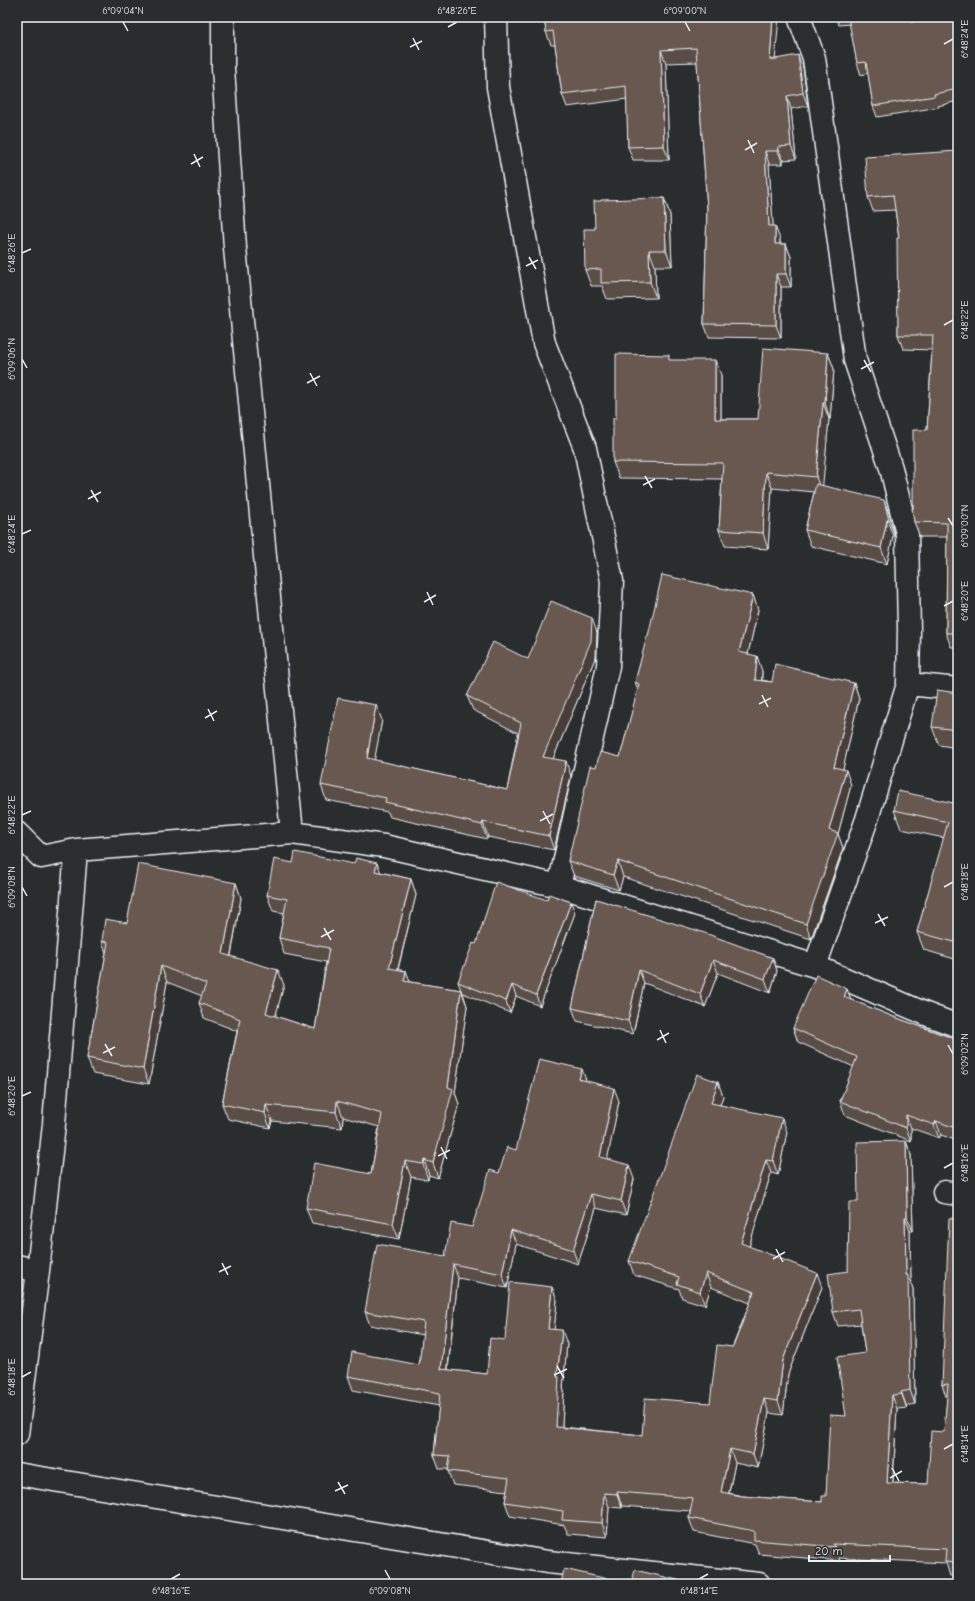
<svg xmlns="http://www.w3.org/2000/svg" width="975" height="1601" font-family="'Comic Neue',sans-serif">
	<rect width="100%" height="100%" fill="#2a2d2e"/>
	<filter id="ink" filterUnits="userSpaceOnUse"><feTurbulence type="fractalNoise" baseFrequency=".025" numOctaves="2"/><feDisplacementMap in="SourceGraphic" scale="8" xChannelSelector="R" yChannelSelector="G"/><feConvolveMatrix kernelMatrix="1 2 1 2 8 2 1 2 1" color-interpolation-filters="sRGB"/></filter>
	<g filter="url(#ink)">
		<g fill="none" stroke-linecap="round" stroke-linejoin="round">
			<defs>
				<path id="street" d="M223 17V68L235 248 292 833
					M496 17 498 87 544 343 585 448 612 581 608 666 559 886
					M799 17 814 58 855 360 891 468 907 534 909 630 908 684 867 819 815 966
					M908 684 958 689
					M17 833 41 857 76 850 292 833 384 846 559 886 815 966 926 1014 958 1026
					M944 1192 958 1194
					M17 1266 38 1271
					M17 1434 38 1271 54 1124 76 850
					M17 1474 548 1562 759 1584"/>
			</defs>
			<use href="#street" stroke="#e8f1f8" stroke-width="25"/>
			<use href="#street" stroke="#2a2d2e" stroke-width="22"/>
		</g>
		<path fill="#5a4d45" stroke="#e8f1f8" d="M544 17 776 59 803 68 808 106 791 109 796 159 783 160V164H769L773 226 780 239V244H786L791 257V287H781V338L709 337 704 324 707 208 697 62 666 63 669 160H633L628 147 627 99 567 107 562 94 555 45H551L546 32Z
			M836 17H911L913 22H958V101L938 106 939 107 877 117 873 106 868 73 861 75 857 63 850 24 839 25Z
			M958 151V647H951L946 633 947 537H920L914 522 913 509 927 430 932 350 903 349 898 335 899 238 895 210 873 211 868 197Z
			M664 198 670 215 672 266H655L656 298 607 299 602 286H591L585 270 595 229Z
			M828 353 834 369 830 419H829L822 486 890 516 895 536H893L887 564 811 546 805 530 814 492 772 488 768 549 725 546 719 530 722 479 619 478 613 462 616 418 671 360 721 375V419H758Z
			M753 595 758 610 748 654 762 671V680L772 682 854 683 859 698 843 769 851 785 838 834 843 848 811 939 623 877 619 890 574 876 568 861 596 767 620 757 638 690 635 682 648 636Z
			M597 633 596 656 553 759 571 776 554 850 488 837 487 839 390 817 388 812 326 800 321 785 382 720 374 760 507 790 518 733 473 710 467 696 528 659Z
			M958 693V748L939 745 932 727Z
			M958 804V960L924 950 917 932 944 838 901 829 894 810Z
			M293 863 380 872 411 879 416 895 398 970 406 971 410 982 461 990 458 982 476 944 575 913 540 1006 516 996 510 1013 463 993 467 1006 455 1093 459 1104 438 1178 429 1175 428 1180 411 1177 399 1239 312 1223 306 1208 371 1174 379 1127 343 1117 342 1128 272 1121 270 1128 228 1119 222 1104 237 1031 204 1018 199 1003 202 996 167 982 149 1084 93 1074 87 1058 106 953 102 941 127 923 236 883 241 898 231 956 284 985 275 1016 315 1029 326 962 284 954 279 938 284 913 273 911 267 895Z
			M596 899 773 958 777 971 770 993 718 973 705 1007 644 983 633 1034 577 1021 572 1008Z
			M847 989 851 1000 894 1017 958 1040V1141L941 1135 939 1138 911 1128V1141L845 1115 840 1101 854 1067 798 1042 793 1028Z
			M586 1081 619 1101 607 1160 634 1179 626 1215 596 1208 578 1264 516 1244 507 1288 458 1278 448 1370 487 1374 505 1340 557 1300 554 1329 567 1344 563 1388 564 1391 562 1427 642 1435 710 1403 750 1303 711 1287 705 1305 682 1298 679 1289 634 1275 629 1261 723 1096 720 1105 787 1132 778 1175 771 1173 749 1247 822 1287 788 1374 783 1415 769 1413 758 1468 735 1463 729 1493 742 1496 822 1502 826 1496 846 1416 865 1353 861 1324 838 1326 833 1312 848 1271 858 1202 906 1141 911 1155 913 1231H910L911 1283 913 1289 915 1404 906 1406 907 1408 897 1409 893 1483 928 1484 944 1432 947 1399 942 1385 958 1218V1577L950 1576 946 1563 839 1558 840 1561 759 1554 755 1544 694 1532 689 1518 690 1511 622 1506V1508L609 1507 607 1537 568 1534 564 1525 510 1516 505 1502 507 1491 453 1485 448 1471V1469H439L434 1455 439 1406 353 1390 348 1376 419 1365 423 1335 370 1325 365 1312 445 1256 472 1227 499 1173 516 1150Z"/>
		<path fill="#4a3e38" stroke="#e8f1f8" d="M773 17H779L774 73 770 60Z
			M661 50 666 63 669 160 664 146Z
			M798 55 803 68 808 106 803 93Z
			M787 96 791 109 796 159 791 146Z
			M778 147 783 160V164L778 151Z
			M765 151 769 164 774 239 769 226Z
			M664 198 670 215 672 266 666 250Z
			M775 226 780 239 779 257 775 244Z
			M786 244 791 257V287L786 274Z
			M649 250 655 266 656 298 650 282Z
			M776 274 781 287V338L776 325Z
			M828 353 834 369 830 419 825 403Z
			M715 360 721 375V435L715 419Z
			M823 403 829 419 822 493 816 477Z
			M766 472 772 488 768 549 763 533Z
			M884 500 890 516 895 536 889 520Z
			M887 520 893 536 887 564 881 548Z
			M753 595 758 610 745 667 739 652Z
			M592 618 597 633 596 656 548 771 543 757Z
			M757 656 762 671 761 695 755 680Z
			M854 683 859 698 840 782 834 767Z
			M376 705 382 720 372 773 367 758Z
			M566 761 571 776 554 850 549 836Z
			M846 770 851 785 838 834 843 848 811 939 806 924 829 830Z
			M483 822 488 837 487 839 482 825Z
			M618 861 623 877 619 890 613 875Z
			M377 863 383 878 375 871Z
			M411 879 416 895 394 984 389 968Z
			M236 883 241 898 228 970 223 954Z
			M571 902 575 913 540 1006 536 995Z
			M773 958 777 971 770 993 765 979Z
			M713 960 718 973 705 1007 700 994Z
			M161 966 167 982 149 1084 143 1069Z
			M278 970 284 985 272 1029 266 1013Z
			M639 970 644 983 633 1034 628 1021Z
			M406 971 412 987 404 981Z
			M512 985 516 996 510 1013 506 1001Z
			M847 989 852 1002 844 997Z
			M461 990 467 1006 455 1093 459 1104 438 1178 433 1163 448 1087Z
			M582 1069 587 1083 579 1079Z
			M718 1082 723 1096 716 1117 711 1103Z
			M614 1088 619 1101 605 1171 600 1157Z
			M337 1101 343 1117 342 1128 336 1112Z
			M266 1105 272 1121 270 1128 265 1113Z
			M906 1115 911 1128V1141L906 1128Z
			M782 1118 787 1132 778 1175 773 1161Z
			M936 1121 941 1135 939 1138 934 1125Z
			M906 1141 911 1155 913 1231 907 1217Z
			M424 1160 429 1175 428 1180 423 1164Z
			M766 1160 771 1173 746 1257 741 1243Z
			M405 1161 411 1177 399 1239 393 1224Z
			M629 1165 634 1179 626 1215 621 1201Z
			M591 1194 596 1208 578 1264 573 1250Z
			M905 1217 910 1231 911 1283 913 1289 915 1404 910 1390 906 1275Z
			M511 1230 516 1244 507 1288 502 1274Z
			M453 1264 458 1278 446 1383 441 1369Z
			M706 1273 711 1287 705 1305 700 1292Z
			M817 1273 822 1287 788 1374 783 1415 778 1401 783 1360Z
			M552 1287 557 1300 553 1342 548 1329Z
			M562 1330 567 1344 563 1388 564 1391 561 1441 556 1427 557 1377Z
			M901 1392 906 1406 907 1408 902 1394Z
			M892 1395 897 1409 892 1496 887 1483Z
			M764 1399 769 1413 758 1468 753 1454Z
			M730 1449 735 1463 726 1506 721 1492Z
			M617 1492 622 1506V1508L617 1494Z
			M604 1493 609 1507 607 1537 602 1523Z"/>
		<path fill="#695950" stroke="#e8f1f8" d="M544 17H773L770 60 798 55 803 93 787 96 791 146 778 147V151H765L769 226H775V244H786V274H776V325L704 324 707 208 696 48 661 50 664 146 628 147 626 86 562 94 553 31 546 32Z
			M848 17H910L911 22 956 17 958 25V89L934 94 935 96 873 106 866 62 857 63Z
			M958 151V633H946L947 523 914 522 912 508 913 509V430H927L933 335H898L897 238H899L893 195 868 197 865 157Z
			M664 198 666 250H649L650 282 601 283V269L585 270 584 229H595L594 201H601V200Z
			M763 348 828 353 825 403H823L816 477 766 472 763 533 719 530 723 463 613 462V418H616V354L669 355V360H715V419H758Z
			M816 484 884 500 889 520H887L881 548 805 530Z
			M662 575 753 595 739 652 757 656 755 680 772 682 775 664 854 683 834 767 846 770 829 830 838 833 806 924 618 861 613 875 568 861 590 766 596 767 600 752 620 757 639 684 635 682 647 636H648Z
			M551 601 592 618 591 641 543 757 566 761 549 836 483 822 482 825 385 802 386 798 321 785 338 698 376 705 367 758 507 790 521 723 467 696 493 642 528 659Z
			M937 690 958 693V730L932 727Z
			M898 791 958 804V943L917 932 948 822 894 810Z
			M295 852 354 864 356 858 377 863 375 871 411 879 389 968 406 971 404 981 461 990 448 1087 453 1089 433 1163 424 1160 423 1164 405 1161 393 1224 306 1208 314 1163 371 1174 382 1114 337 1101 336 1112 266 1105 265 1113 222 1104 240 1019 199 1003 206 984 161 966 143 1069 87 1058 108 942 102 941 105 919 127 923 138 864 236 883 223 954 278 970 266 1013 315 1029 329 948 279 938 287 899 267 895 274 859 293 863Z
			M496 882 547 900 549 894 571 902 536 995 512 985 506 1001 458 982 473 943 476 944Z
			M596 899 702 932 773 958 765 979 713 960 700 994 639 970 628 1021 572 1008Z
			M816 975 847 989 844 997 894 1017 958 1040V1129L936 1121 934 1125 906 1115V1128L840 1101 857 1057 793 1028Z
			M539 1059 582 1069 579 1079 614 1088 600 1157 629 1165 621 1201 591 1194 573 1250 511 1230 502 1274 453 1264 441 1369 487 1374 490 1338 505 1340 510 1282 552 1287 548 1329 562 1330 557 1377H559L556 1427 642 1435 645 1398 710 1403 717 1345 733 1347 754 1292 706 1273 700 1292 677 1284 679 1277 629 1261 697 1074 718 1082 711 1103 782 1118 773 1161 766 1160 741 1243 817 1273 783 1360 778 1401 764 1399 753 1454 730 1449 721 1492 742 1496 822 1502V1496H826L830 1415 846 1416 837 1357 865 1353 859 1309 833 1312 828 1274 848 1271 849 1202H858L857 1142 906 1141 907 1217H905L906 1275H908L910 1390 901 1392 902 1394 892 1395 887 1483 928 1484 931 1431 944 1432 948 1384 942 1385 949 1218H958V1563L945 1562 946 1549 833 1544 835 1547 754 1540V1531L689 1518 693 1498 617 1492V1494L604 1493 602 1523 562 1520 563 1511 505 1502 509 1478 448 1471 450 1456 434 1455 440 1393 348 1376 352 1352 419 1365 424 1322 365 1312 377 1244 445 1256 451 1223 472 1227 490 1170 499 1173 507 1147 516 1150Z
			M564 1569 630 1584H561Z
			M635 1570 678 1580 677 1584H631Z"/>
	</g>
	<path fill="none" stroke="#e8f1f8" stroke-width="1.5" d="M123 22 128 31M685 22 690 31M448 27 457 22M413 38 419 50M944 44 953 39M410 47 422 41M748 140 754 153M745 150 757 143M194 154 200 167M191 164 203 157M22 253 31 249M529 257 536 269M526 266 538 260M944 325 953 320M22 359 27 368M864 360 871 372M861 369 874 362M310 373 317 386M307 383 320 376M645 476 652 488M643 485 655 479M91 490 98 502M88 499 101 492M948 518 953 526M22 534 31 530M427 592 433 605M424 602 436 595M944 606 953 601M762 695 768 707M759 704 771 698M208 709 214 721M205 718 217 711M543 811 550 824M22 815 31 811M540 821 553 814M22 887 27 896M944 887 953 882M878 914 885 926M875 923 888 917M324 928 331 940M321 937 334 930M660 1030 666 1043M657 1040 669 1033M105 1044 112 1056M948 1045 953 1054M103 1053 115 1047M22 1096 31 1092M441 1147 447 1159M438 1156 450 1150M944 1168 953 1163M776 1249 783 1262M773 1259 785 1252M222 1263 228 1275M219 1272 231 1266M557 1366 564 1378M554 1375 567 1369M22 1377 31 1372M944 1449 953 1444M892 1468 899 1481M890 1478 902 1471M338 1482 345 1494M335 1491 348 1485M385 1570 390 1579M171 1579 180 1574M699 1579 708 1574"/>
	<rect width="975" height="1601" fill="none" stroke="#2a2d2e" stroke-width="44"/>
	<path d="M809 1555v6h81v-6" fill="none" stroke="#e8f1f8" stroke-width="2"/>
	<text x="815" y="1555" font-size="12" fill="#e8f1f8" stroke="#2a2d2e" stroke-width="3" paint-order="stroke">20 m</text>
	<rect x="22" y="22" width="931" height="1557" fill="none" stroke="#e8f1f8" stroke-width="1.5"/>
	<g font-size="10" text-anchor="middle" fill="#e8f1f8">
		<text x="123" y="14">6°09'04"N</text>
		<text x="457" y="14">6°48'26"E</text>
		<text x="685" y="14">6°09'00"N</text>
		<text transform="translate(964 39) rotate(-90)" y="4">6°48'24"E</text>
		<text transform="translate(11 253) rotate(-90)" y="4">6°48'26"E</text>
		<text transform="translate(964 320) rotate(-90)" y="4">6°48'22"E</text>
		<text transform="translate(11 359) rotate(-90)" y="4">6°09'06"N</text>
		<text transform="translate(964 526) rotate(-90)" y="4">6°09'00"N</text>
		<text transform="translate(11 534) rotate(-90)" y="4">6°48'24"E</text>
		<text transform="translate(964 601) rotate(-90)" y="4">6°48'20"E</text>
		<text transform="translate(11 815) rotate(-90)" y="4">6°48'22"E</text>
		<text transform="translate(964 882) rotate(-90)" y="4">6°48'18"E</text>
		<text transform="translate(11 887) rotate(-90)" y="4">6°09'08"N</text>
		<text transform="translate(964 1054) rotate(-90)" y="4">6°09'02"N</text>
		<text transform="translate(11 1096) rotate(-90)" y="4">6°48'20"E</text>
		<text transform="translate(964 1163) rotate(-90)" y="4">6°48'16"E</text>
		<text transform="translate(11 1377) rotate(-90)" y="4">6°48'18"E</text>
		<text transform="translate(964 1444) rotate(-90)" y="4">6°48'14"E</text>
		<text x="171" y="1594">6°48'16"E</text>
		<text x="390" y="1594">6°09'08"N</text>
		<text x="699" y="1594">6°48'14"E</text>
	</g>
</svg>
